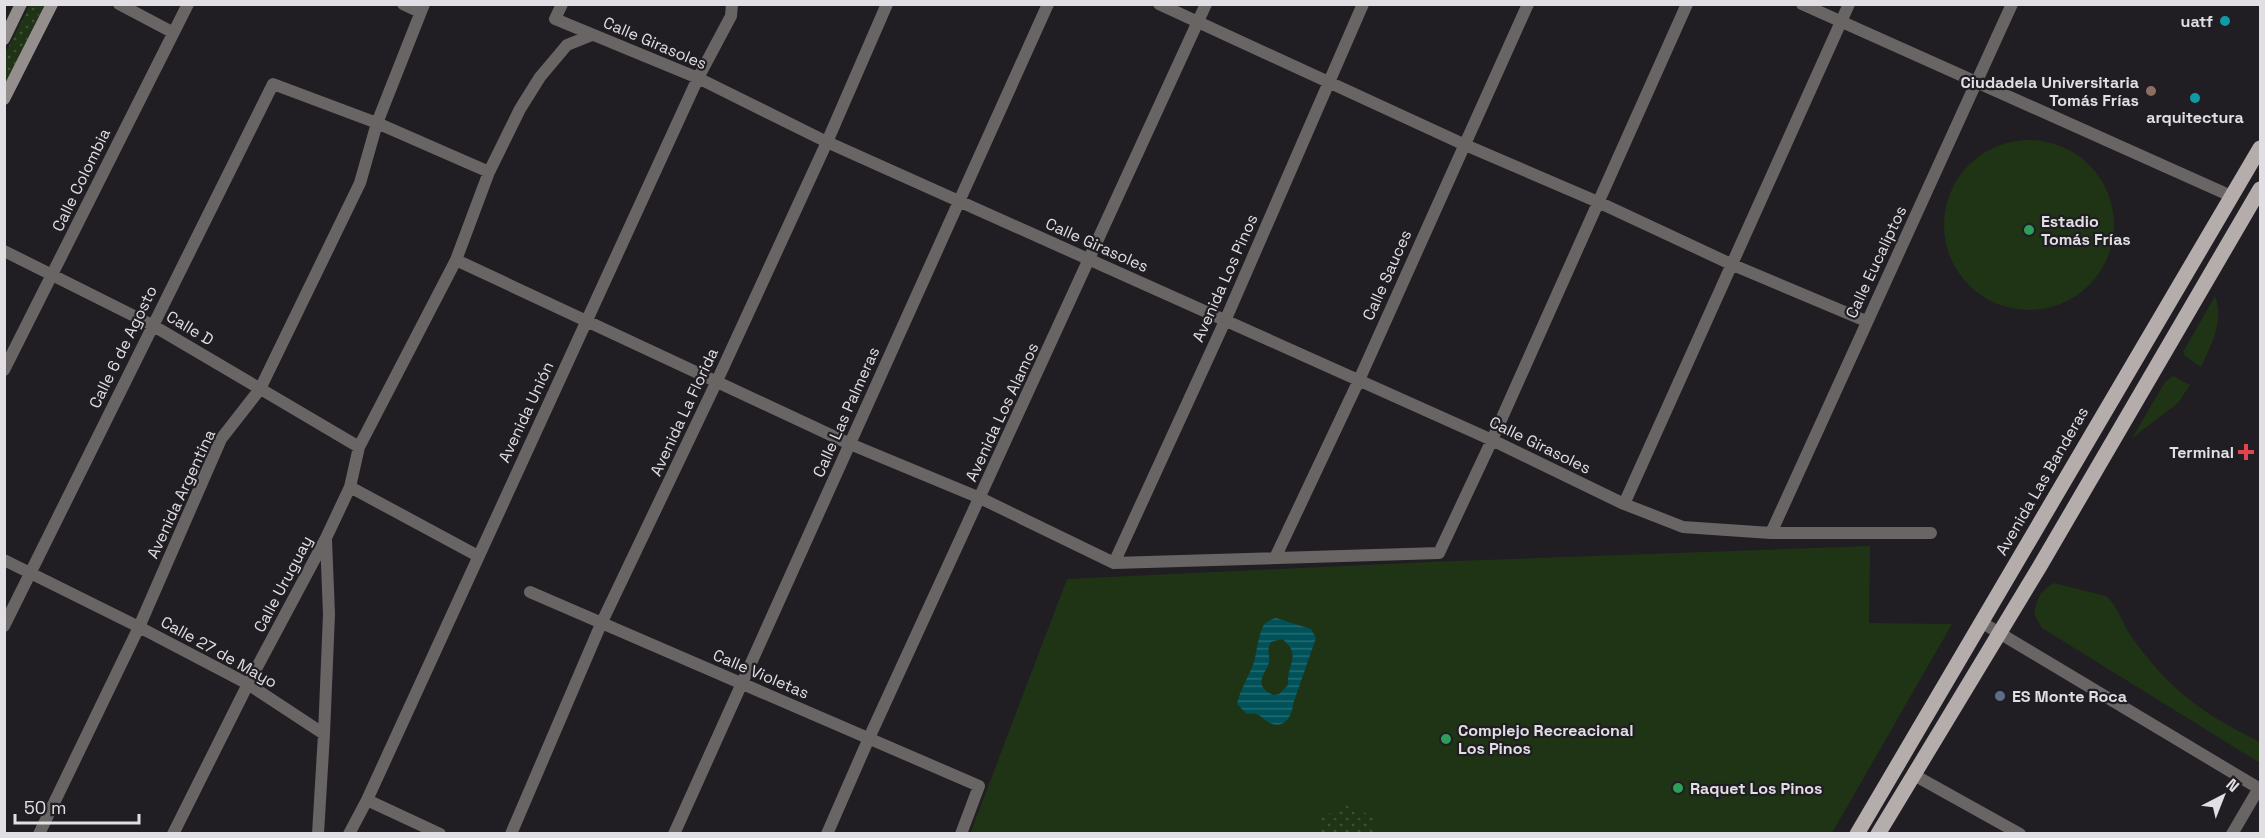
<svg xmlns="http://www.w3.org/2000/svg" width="2265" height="838" font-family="'Space Grotesk',sans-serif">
	<defs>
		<pattern id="park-dots" width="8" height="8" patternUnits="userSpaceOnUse" patternTransform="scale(1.5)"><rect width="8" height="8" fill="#1e3415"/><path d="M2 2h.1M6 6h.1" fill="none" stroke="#3e5137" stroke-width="1.8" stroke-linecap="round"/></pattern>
		<pattern id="water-rules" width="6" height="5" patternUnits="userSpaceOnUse" patternTransform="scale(1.5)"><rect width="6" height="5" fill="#00525a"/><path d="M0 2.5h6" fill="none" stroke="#256a72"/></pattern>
	</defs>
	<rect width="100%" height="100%" fill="#201e23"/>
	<path fill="#1e3415" d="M1944 225a85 85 0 1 1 170 0a85 85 0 1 1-170 0Z
		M2215 296C2224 321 2212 344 2201 367L2185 356 2183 352Z
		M2173 376 2190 385 2178 403 2132 438 2165 382Z
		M1870 546 1869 623 1952 624 1832 833 970 834 1067 579 1428 562Z
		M2054 583 2106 596C2119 607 2123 626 2133 639 2172 692 2202 713 2260 742V763L2042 628 2034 614C2038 597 2039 592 2054 583Z"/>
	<path fill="url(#park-dots)" d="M30 5H44L5 84V54Z
		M1347 805 1360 810 1373 818 1376 833H1310L1317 829 1322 817Z"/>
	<path fill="url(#water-rules)" fill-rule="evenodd" d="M1276 618 1311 629 1316 638 1293 704C1292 717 1283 731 1268 722 1264 720 1261 715 1256 714 1253 713 1250 714 1247 714L1237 704C1240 690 1248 678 1253 665 1257 654 1257 640 1262 629 1264 622 1270 620 1276 618ZM1282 639C1303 655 1286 665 1288 685L1279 694 1273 695C1251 684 1267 673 1269 662 1270 654 1266 650 1271 642Z"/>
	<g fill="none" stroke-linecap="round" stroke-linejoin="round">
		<path stroke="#696565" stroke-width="12" d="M119 4 172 32
			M403 4 420 12
			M562 4 555 19 698 78 827 142 1492 440 1624 504 1683 527 1771 533H1931
			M1159 4 1463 144 1598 202 1733 265 1866 321
			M4 251 152 325 359 447 350 487 326 538 248 684 173 834
			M456 260 850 444 980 498 1114 563 1439 553 1492 440 1687 4
			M4 370 188 4
			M359 447 456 260 489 172 520 109 540 77 567 45 592 35
			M350 487 478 556
			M1624 504 1849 4
			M1771 533 2012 4
			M1275 558 1359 380 1528 4
			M4 560 139 627 248 684 324 734 318 834
			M1114 563 1225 321 1363 4
			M530 592 979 786 961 834
			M1981 622 2260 789
			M4 626 273 84 377 123 489 172
			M324 734 329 614 326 540
			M1914 775 2020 834
			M367 800 440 834
			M39 834 139 627 221 439 260 389 360 183 377 123 424 4
			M349 834 367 800 698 78 731 16 732 4
			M511 834 601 624 716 383 827 142 887 4
			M674 834 1048 4
			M2232 834 2259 788"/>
		<path stroke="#696565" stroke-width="12" d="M1802 4 2231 196
			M827 834 869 738 1206 4"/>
		<path stroke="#948e8d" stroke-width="12" d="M4 39 21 4
			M4 99 52 4"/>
		<path stroke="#b5adac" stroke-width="15" d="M1857 834 2260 148
			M1878 834 2040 566 2260 189"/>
	</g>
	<g fill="#0f9aa8" stroke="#201e23" stroke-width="2">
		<circle cx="2225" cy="21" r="6"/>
		<circle cx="2195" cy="98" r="6"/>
	</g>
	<circle fill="#8d6e63" stroke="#201e23" stroke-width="2" cx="2151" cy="91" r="6"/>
	<g fill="#2e9e5b" stroke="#201e23" stroke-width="2">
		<circle cx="2029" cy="230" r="6"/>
		<circle cx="1446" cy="739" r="6"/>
		<circle cx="1678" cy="788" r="6"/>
	</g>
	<path fill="#e0444e" stroke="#201e23" stroke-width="2" d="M2243 443h6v6h6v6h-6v6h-6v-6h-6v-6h6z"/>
	<circle fill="#5c6f8a" stroke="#201e23" stroke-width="2" cx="2000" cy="696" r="6"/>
	<g text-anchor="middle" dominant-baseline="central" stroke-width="4.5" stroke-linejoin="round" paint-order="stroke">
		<g font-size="16" font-weight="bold" fill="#e1dfe3" stroke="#201e23" text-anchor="start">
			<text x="2213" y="21" text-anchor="end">uatf</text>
			<text x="2139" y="82" text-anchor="end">Ciudadela Universitaria<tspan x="2139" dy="18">Tomás Frías</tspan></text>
			<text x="2195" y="117" text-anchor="middle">arquitectura</text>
			<text x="2041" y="221">Estadio<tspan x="2041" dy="18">Tomás Frías</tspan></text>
			<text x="2234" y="452" text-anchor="end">Terminal</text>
			<text x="2012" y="696">ES Monte Roca</text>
			<text x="1458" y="730">Complejo Recreacional<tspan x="1458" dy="18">Los Pinos</tspan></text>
			<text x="1690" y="788">Raquet Los Pinos</text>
		</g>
		<g font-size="16" fill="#e1dfe3" stroke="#201e23">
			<text transform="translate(655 43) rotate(23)">Calle Girasoles</text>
			<text transform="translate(81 180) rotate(-64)">Calle Colombia</text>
			<text transform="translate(1097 245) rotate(24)">Calle Girasoles</text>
			<text transform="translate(1876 262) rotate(-65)">Calle Eucaliptos</text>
			<text transform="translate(1387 275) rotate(-66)">Calle Sauces</text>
			<text transform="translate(1225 278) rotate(-66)">Avenida Los Pinos</text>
			<text transform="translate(190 328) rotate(31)">Calle D</text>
			<text transform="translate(123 347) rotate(-64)">Calle 6 de Agosto</text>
			<text transform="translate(526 412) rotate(-65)">Avenida Unión</text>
			<text transform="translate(684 412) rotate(-65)">Avenida La Florida</text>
			<text transform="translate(846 412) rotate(-66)">Calle Las Palmeras</text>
			<text transform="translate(1002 412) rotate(-65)">Avenida Los Alamos</text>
			<text transform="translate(1540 445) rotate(26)">Calle Girasoles</text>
			<text transform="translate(2042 481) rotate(-60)">Avenida Las Banderas</text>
			<text transform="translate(181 494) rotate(-65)">Avenida Argentina</text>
			<text transform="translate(283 584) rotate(-62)">Calle Uruguay</text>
			<text transform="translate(219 652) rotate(29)">Calle 27 de Mayo</text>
			<text transform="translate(761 674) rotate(23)">Calle Violetas</text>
		</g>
	</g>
	<rect width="2265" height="838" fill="none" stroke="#e1dfe3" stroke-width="12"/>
	<g transform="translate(2223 796) rotate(42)" stroke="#201e23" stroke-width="4.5" paint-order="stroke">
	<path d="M0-4.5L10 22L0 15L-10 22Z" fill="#e1dfe3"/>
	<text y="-9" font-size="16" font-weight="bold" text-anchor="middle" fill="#e1dfe3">N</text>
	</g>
	<path d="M15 814v9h124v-9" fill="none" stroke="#e1dfe3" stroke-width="3"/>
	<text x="24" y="814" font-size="18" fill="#e1dfe3" stroke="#201e23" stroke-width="4.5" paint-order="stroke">50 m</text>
</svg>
